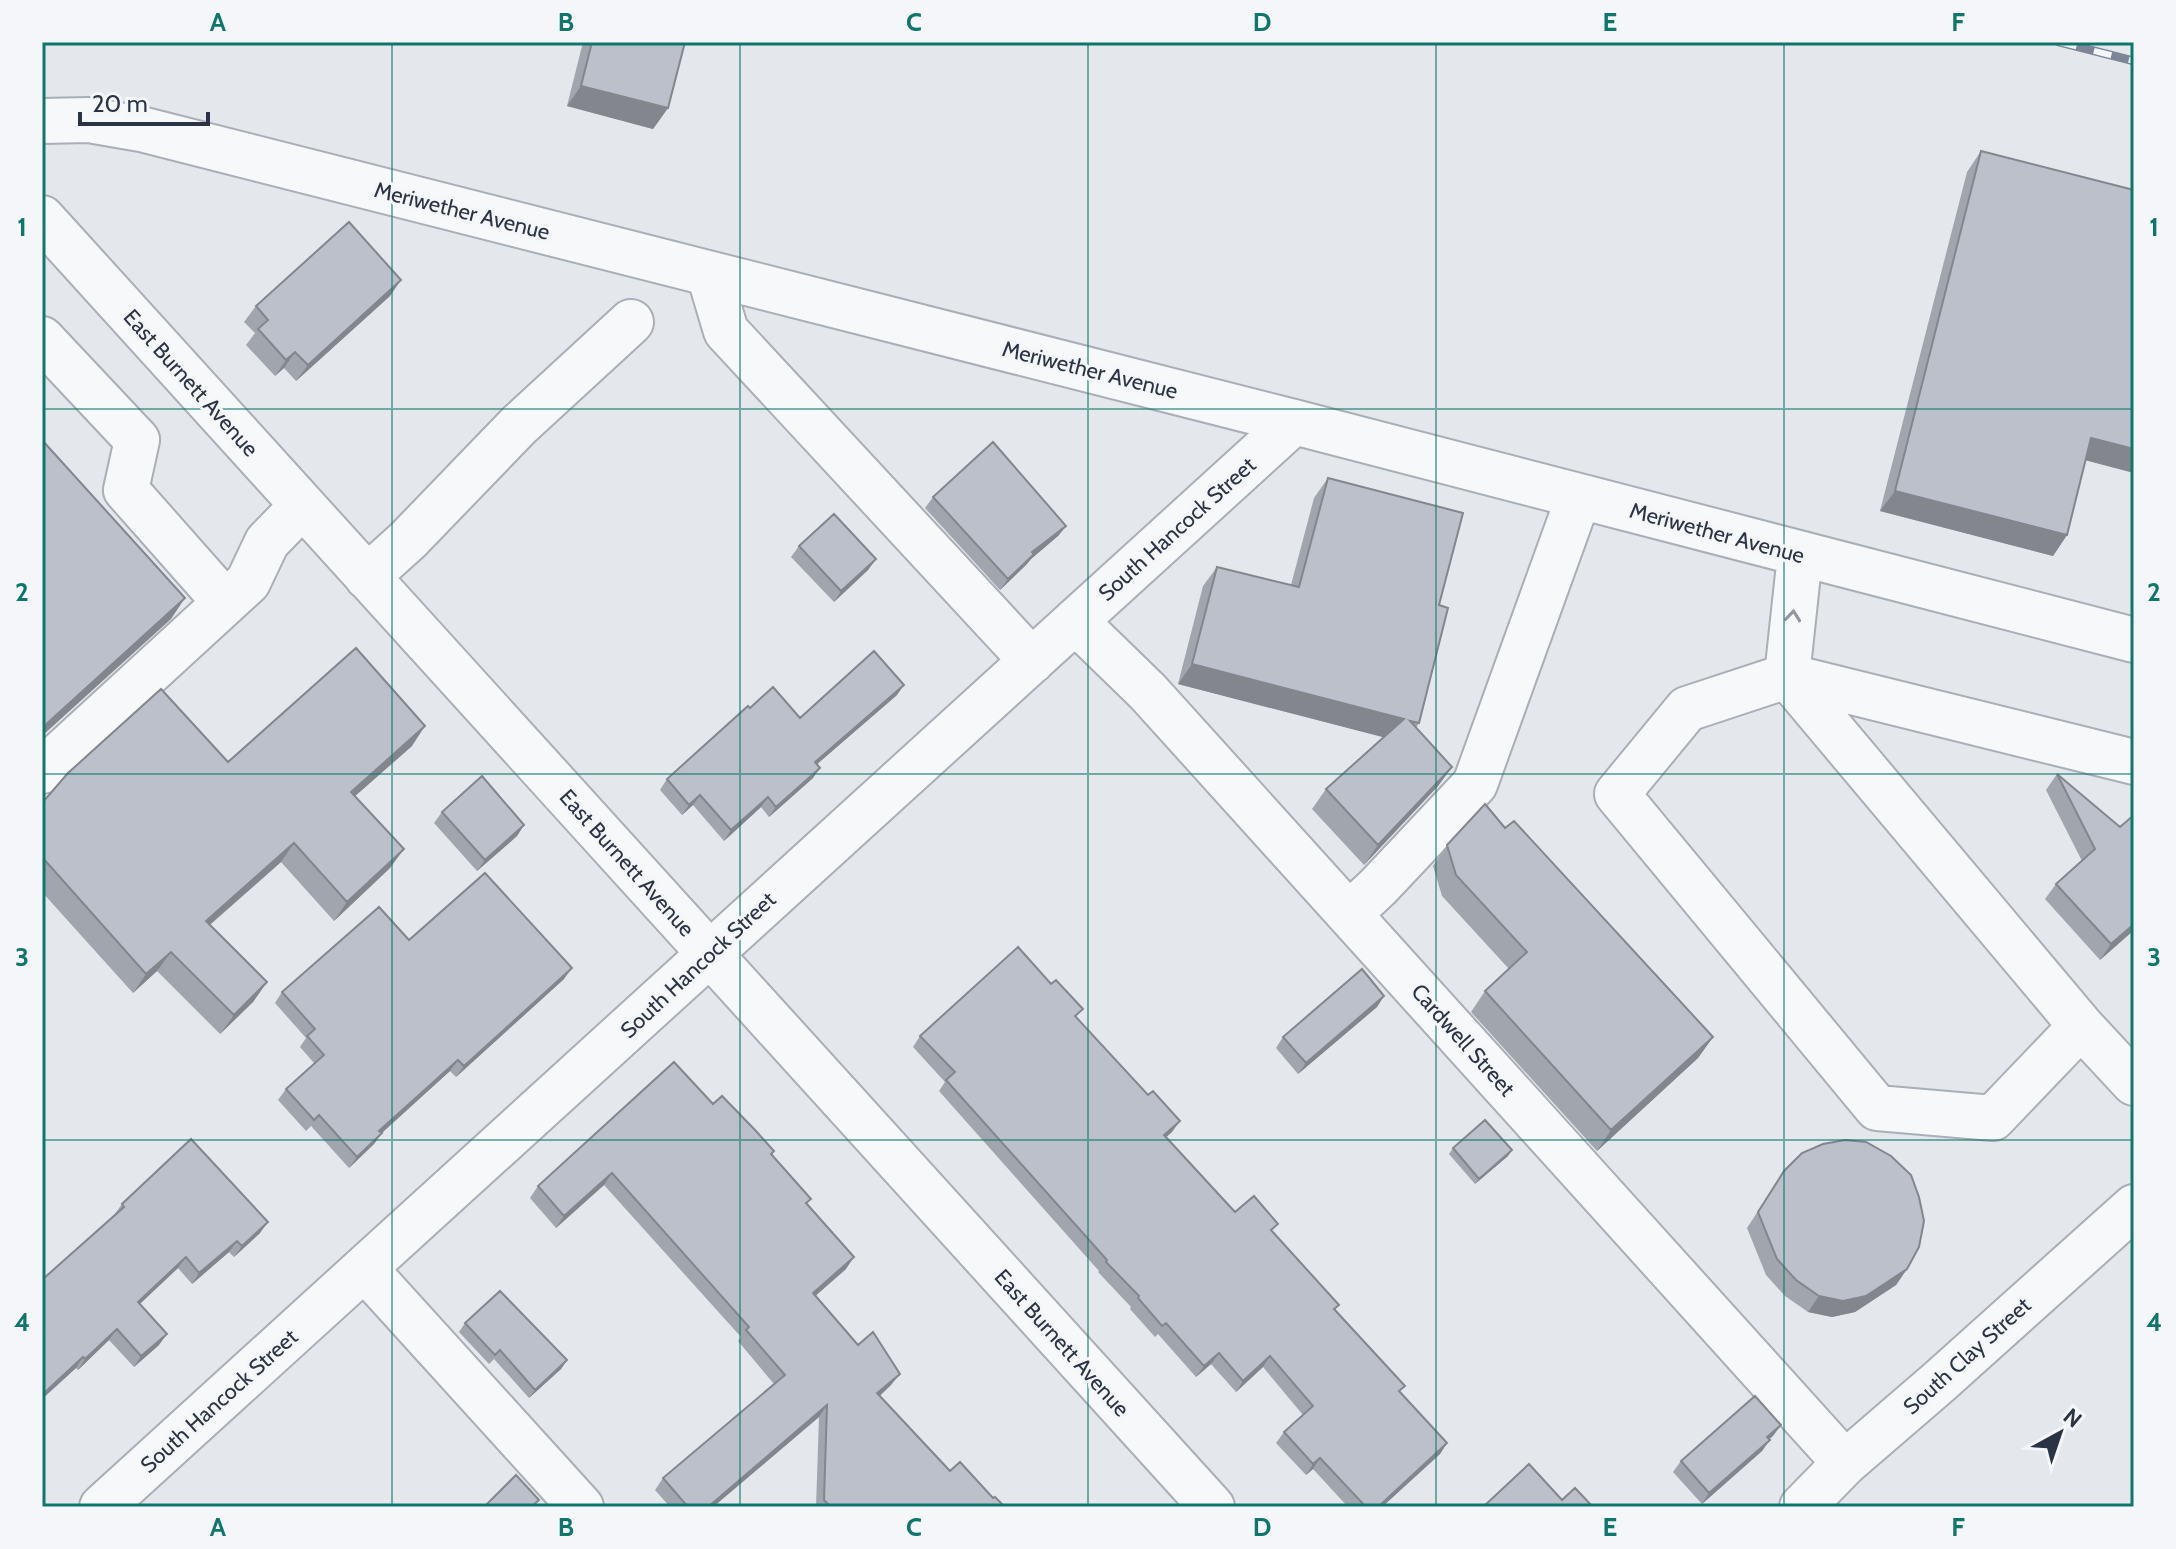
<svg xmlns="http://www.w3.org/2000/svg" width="2176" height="1549" font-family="Cabin,sans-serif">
	<rect width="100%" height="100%" fill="#e4e7ec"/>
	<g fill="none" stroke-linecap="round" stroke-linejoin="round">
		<defs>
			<path id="minor" d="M42 121 89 120 141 129 1294 422 2134 640
				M42 218 1212 1507
				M709 274 726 331 1032 661
				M42 339 137 440 126 490 225 602
				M1800 555 1787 676 2081 1026 2134 1083
				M367 577 408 540 519 425 631 322
				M1075 621 1148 692 1845 1463
				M42 771 248 582 267 542 302 506
				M1349 914 1378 887 1475 784 1579 496
				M2081 1026 1993 1118 1877 1108 1617 794 1687 709 1787 676 2134 762
				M365 1269 581 1507
				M102 1507 1294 422
				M1802 1507 1845 1463 1939 1382 2134 1207"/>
		</defs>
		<use href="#minor" stroke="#a9aeb7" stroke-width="48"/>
		<use href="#minor" stroke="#f7f8fa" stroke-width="44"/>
		<defs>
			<path id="rail" d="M2059 42 2134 61"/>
		</defs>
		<use href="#rail" stroke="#7d8696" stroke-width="9"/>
		<use href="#rail" stroke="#f4f6f9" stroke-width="6" stroke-dasharray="18" stroke-linecap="butt"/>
	</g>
	<path fill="#a1a5ae" d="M583 42H685L668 108 653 129 567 106Z
		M1981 151 2134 190V473L2086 460 2067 535 2053 556 1880 511 1967 172Z
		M390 296 296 381 284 368 275 376 246 345 255 333 244 322 256 306Z
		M1328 478 1439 605 1419 723 1416 728 1452 767 1438 786 1364 865 1312 809 1326 789 1384 737 1178 684 1203 586 1217 567 1291 585 1314 498Z
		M933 497 1066 526 1058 536 1031 559 1026 565 1000 590 925 508Z
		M799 546 876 559 868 570 834 602 791 557Z
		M897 695 817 764 813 778 769 817 761 807 724 841 693 805 682 815 660 790 667 779 750 708 800 718Z
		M412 746 355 796 390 868 334 921 281 862 210 925 267 982 253 1002 220 1034 157 971 133 993 42 892V803Z
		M2057 774 2120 827 2134 815V930L2100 960 2045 899 2056 884 2082 861 2046 790Z
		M442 812 524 825 517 836 477 871 434 823Z
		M1505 828 1713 1037 1698 1058 1597 1151 1471 1012 1485 991 1509 969 1442 896 1433 866 1447 845Z
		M409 940 564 979 456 1077 450 1071 381 1133 374 1144 349 1168 311 1126 306 1131 278 1100 286 1089 314 1063 300 1047 306 1038 275 1003 282 992Z
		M1384 996 1377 1007 1298 1074 1276 1048 1283 1037Z
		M1077 1018 1172 1132 1166 1137 1235 1212 1273 1232 1339 1305 1335 1310 1400 1393 1447 1443 1440 1454 1382 1507H1348L1313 1469 1306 1475 1276 1443 1284 1432 1303 1415 1263 1367 1236 1392 1211 1364 1196 1377 1158 1334 1155 1337 1130 1309 1131 1307 1098 1272 1099 1271 939 1091 945 1082 913 1047 920 1036Z
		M713 1104 774 1151 772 1155 808 1204 846 1269 815 1296 891 1385 880 1396 950 1471 1005 1507H816L819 1417 713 1507H670L655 1490 663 1478 774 1384 738 1341 741 1337 604 1185 556 1228 530 1198 538 1186Z
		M1453 1148 1508 1156 1475 1184 1449 1154Z
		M1784 1171 1907 1269 1896 1285 1855 1312 1832 1317 1808 1312 1785 1296 1766 1275 1747 1228Z
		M122 1204 260 1233 234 1257 229 1252 192 1284 178 1268 140 1304 159 1345 134 1367 109 1340 78 1370 76 1368 42 1399V1279H43L114 1215Z
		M465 1323 567 1360 561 1369 529 1398 494 1359 489 1364 459 1332Z
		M1773 1436 1769 1439 1762 1451 1702 1504 1673 1472 1681 1461Z"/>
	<path fill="#83868d" d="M581 86 668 108 653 129 567 106Z
		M401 280 390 296 296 381 308 365Z
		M295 352 284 368 275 376 286 360Z
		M2091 438 2134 449V473L2077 458Z
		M1895 491 2067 535 2053 556 1880 511Z
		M1066 526 1058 536 1031 559 1026 565 1000 590 1008 579 1032 552Z
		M876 559 868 570 834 602 841 591Z
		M185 598 171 619 42 736V728Z
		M1192 664 1404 719 1390 739 1178 684Z
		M904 685 897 695 808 772 815 762Z
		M425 726 412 746 337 812 351 792Z
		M1452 767 1438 786 1364 865 1378 845Z
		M820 768 813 778 769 817 776 807Z
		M700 795 693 805 682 815 689 805Z
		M768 797 761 807 724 841 731 830Z
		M524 825 517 836 477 871 485 860Z
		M294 843 281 862 192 940 206 921Z
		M404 849 390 868 334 921 347 902Z
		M2134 924V930L2100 960 2111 944Z
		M171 952 157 971 133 993 146 974Z
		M572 968 564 979 456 1077 464 1066Z
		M267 982 253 1002 220 1034 234 1015Z
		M1384 996 1377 1007 1298 1074 1306 1063Z
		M1713 1037 1698 1058 1597 1151 1611 1130Z
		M458 1060 450 1071 372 1142 379 1131Z
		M1180 1121 1172 1132 1156 1146 1164 1135Z
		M382 1133 374 1144 349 1168 357 1157Z
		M1512 1150 1508 1156 1475 1184 1479 1179Z
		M612 1173 604 1185 556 1228 564 1216Z
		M268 1222 260 1233 234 1257 242 1246Z
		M237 1241 229 1252 192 1284 199 1273Z
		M186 1257 178 1268 130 1313 138 1302Z
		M854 1257 846 1269 805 1305 813 1293Z
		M1907 1269 1896 1285 1855 1312 1832 1317 1808 1312 1819 1296Z
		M117 1329 109 1340 78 1370 85 1359Z
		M167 1334 159 1345 134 1367 141 1356Z
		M1219 1353 1211 1364 1196 1377 1204 1366Z
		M1270 1356 1263 1367 1236 1392 1243 1381Z
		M83 1357 76 1368 42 1399V1395Z
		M567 1360 561 1369 529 1398 535 1390Z
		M900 1374 891 1385 869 1405 877 1393Z
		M827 1405 819 1417 713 1507H708Z
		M1781 1425 1773 1436 1759 1448 1767 1437Z
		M1770 1440 1762 1451 1702 1504 1709 1493Z
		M1447 1443 1440 1454 1382 1507H1378Z
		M1320 1458 1313 1469 1306 1475 1313 1464Z"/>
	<path fill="#bbc0ca" stroke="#83868d" stroke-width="2" d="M592 42H685L668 108 581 86Z
		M1981 151 2134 190V449L2091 438 2067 535 1895 491Z
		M349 222 401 280 308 365 295 352 286 360 258 329 268 320 256 306Z
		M42 440 185 598 42 728Z
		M993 442 1066 526 1032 552 1034 554 1008 579 933 497Z
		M1328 478 1463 513 1439 605 1448 608 1419 723 1410 721 1452 767 1378 845 1326 789 1404 719 1192 664 1217 567 1299 587Z
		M834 514 876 559 841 591 799 546Z
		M356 648 425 726 351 792 404 849 347 902 294 843 206 921 267 982 234 1015 171 952 146 974 42 857V803L68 773 161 689 228 762Z
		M874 651 904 685 815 762 820 768 776 807 768 797 731 830 700 795 689 805 667 779 748 706 750 708 773 687 800 718Z
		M2057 774 2120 827 2134 815V924L2111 944 2056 884 2095 849Z
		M482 776 524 825 485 860 442 812Z
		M1485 804 1505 828 1514 821 1713 1037 1611 1130 1485 991 1527 952 1456 875 1447 845Z
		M485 873 572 968 464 1066 458 1060 379 1131 382 1133 357 1157 319 1115 314 1120 286 1089 324 1055 307 1036 315 1029 282 992 379 907 409 940Z
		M1018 947 1051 984 1056 980 1083 1009 1075 1016 1148 1095 1153 1091 1180 1121 1164 1135 1235 1212 1254 1196 1278 1224 1271 1230 1339 1305 1334 1309 1405 1386 1399 1391 1447 1443 1378 1507H1366L1320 1458 1313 1464 1284 1432 1313 1406 1270 1356 1243 1381 1219 1353 1204 1366 1166 1323 1162 1326 1138 1298 1139 1296 1106 1262 1107 1260 946 1080 955 1072 920 1036Z
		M1362 969 1384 996 1306 1063 1283 1037Z
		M674 1062 713 1104 722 1096 756 1131 774 1151 771 1154 811 1199 806 1203 854 1257 813 1293 858 1345 873 1332 900 1374 877 1393 950 1471 960 1462 993 1498 995 1497 1005 1507H831L824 1500 827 1405 708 1507H688L663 1478 785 1375 746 1330 749 1327 612 1173 564 1216 538 1186Z
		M1485 1120 1512 1150 1479 1179 1453 1148Z
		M191 1139 268 1222 242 1246 237 1241 199 1273 186 1257 138 1302 167 1334 141 1356 117 1329 85 1359 83 1357 42 1395V1279H43L124 1207 122 1204Z
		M1845 1140 1866 1142 1891 1156 1911 1175 1919 1197 1924 1221 1919 1247 1907 1269 1866 1296 1843 1301 1819 1296 1796 1280 1777 1259 1758 1212 1784 1171 1802 1153 1823 1144Z
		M500 1291 567 1360 535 1390 500 1350 495 1355 465 1323Z
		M1755 1396 1781 1425 1767 1437 1770 1440 1709 1493 1681 1461Z
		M1529 1464 1562 1500 1575 1488 1593 1507H1483Z
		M516 1475 539 1500 531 1507H484Z"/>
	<defs><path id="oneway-chevron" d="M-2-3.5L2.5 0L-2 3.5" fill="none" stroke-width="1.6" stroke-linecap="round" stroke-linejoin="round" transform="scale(2)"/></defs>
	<use stroke="#9196a0" href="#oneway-chevron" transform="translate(1793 616) rotate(-84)"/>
	<path fill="none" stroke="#0f766e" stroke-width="2" stroke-opacity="0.55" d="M392 42V1507M740 42V1507M1088 42V1507M1436 42V1507M1784 42V1507M42 409H2134M42 774H2134M42 1140H2134"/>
	<g text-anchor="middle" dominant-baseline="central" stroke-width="6" stroke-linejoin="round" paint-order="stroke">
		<g font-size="22" fill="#2b3445" stroke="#f4f6f9">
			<text transform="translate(462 211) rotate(14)">Meriwether Avenue</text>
			<text transform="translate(1090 370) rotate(14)">Meriwether Avenue</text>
			<text transform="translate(191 383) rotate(48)">East Burnett Avenue</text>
			<text transform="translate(1177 529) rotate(-42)">South Hancock Street</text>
			<text transform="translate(1717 533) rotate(15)">Meriwether Avenue</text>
			<text transform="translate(627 863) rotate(48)">East Burnett Avenue</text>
			<text transform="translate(698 965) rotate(-43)">South Hancock Street</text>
			<text transform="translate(1463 1040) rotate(48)">Cardwell Street</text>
			<text transform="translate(1062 1343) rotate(48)">East Burnett Avenue</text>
			<text transform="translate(1967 1356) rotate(-42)">South Clay Street</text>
			<text transform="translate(219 1401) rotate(-42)">South Hancock Street</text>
		</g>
	</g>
	<rect width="2176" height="1549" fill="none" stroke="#f4f6f9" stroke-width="88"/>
	<g transform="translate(2060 1433) rotate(40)" stroke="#f4f6f9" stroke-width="6" paint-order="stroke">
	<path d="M0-6L14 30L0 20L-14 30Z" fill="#2b3445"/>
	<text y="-12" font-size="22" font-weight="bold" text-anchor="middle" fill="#2b3445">N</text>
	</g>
	<path d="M80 112v12h128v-12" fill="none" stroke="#2b3445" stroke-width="4"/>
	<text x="92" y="112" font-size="24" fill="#2b3445" stroke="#f4f6f9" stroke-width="6" paint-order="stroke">20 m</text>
	<rect x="44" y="44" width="2088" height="1461" fill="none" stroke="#0f766e" stroke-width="3"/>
	<g font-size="26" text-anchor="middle" font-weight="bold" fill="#0f766e">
		<text x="218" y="31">A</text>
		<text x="566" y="31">B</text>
		<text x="914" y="31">C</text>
		<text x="1262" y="31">D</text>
		<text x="1610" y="31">E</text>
		<text x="1958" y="31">F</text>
		<text x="22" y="236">1</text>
		<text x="2154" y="236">1</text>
		<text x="22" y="601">2</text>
		<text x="2154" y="601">2</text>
		<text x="22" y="966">3</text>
		<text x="2154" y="966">3</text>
		<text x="22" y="1331">4</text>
		<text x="2154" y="1331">4</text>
		<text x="218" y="1536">A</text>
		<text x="566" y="1536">B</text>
		<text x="914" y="1536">C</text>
		<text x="1262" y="1536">D</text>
		<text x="1610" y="1536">E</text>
		<text x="1958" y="1536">F</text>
	</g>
</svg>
